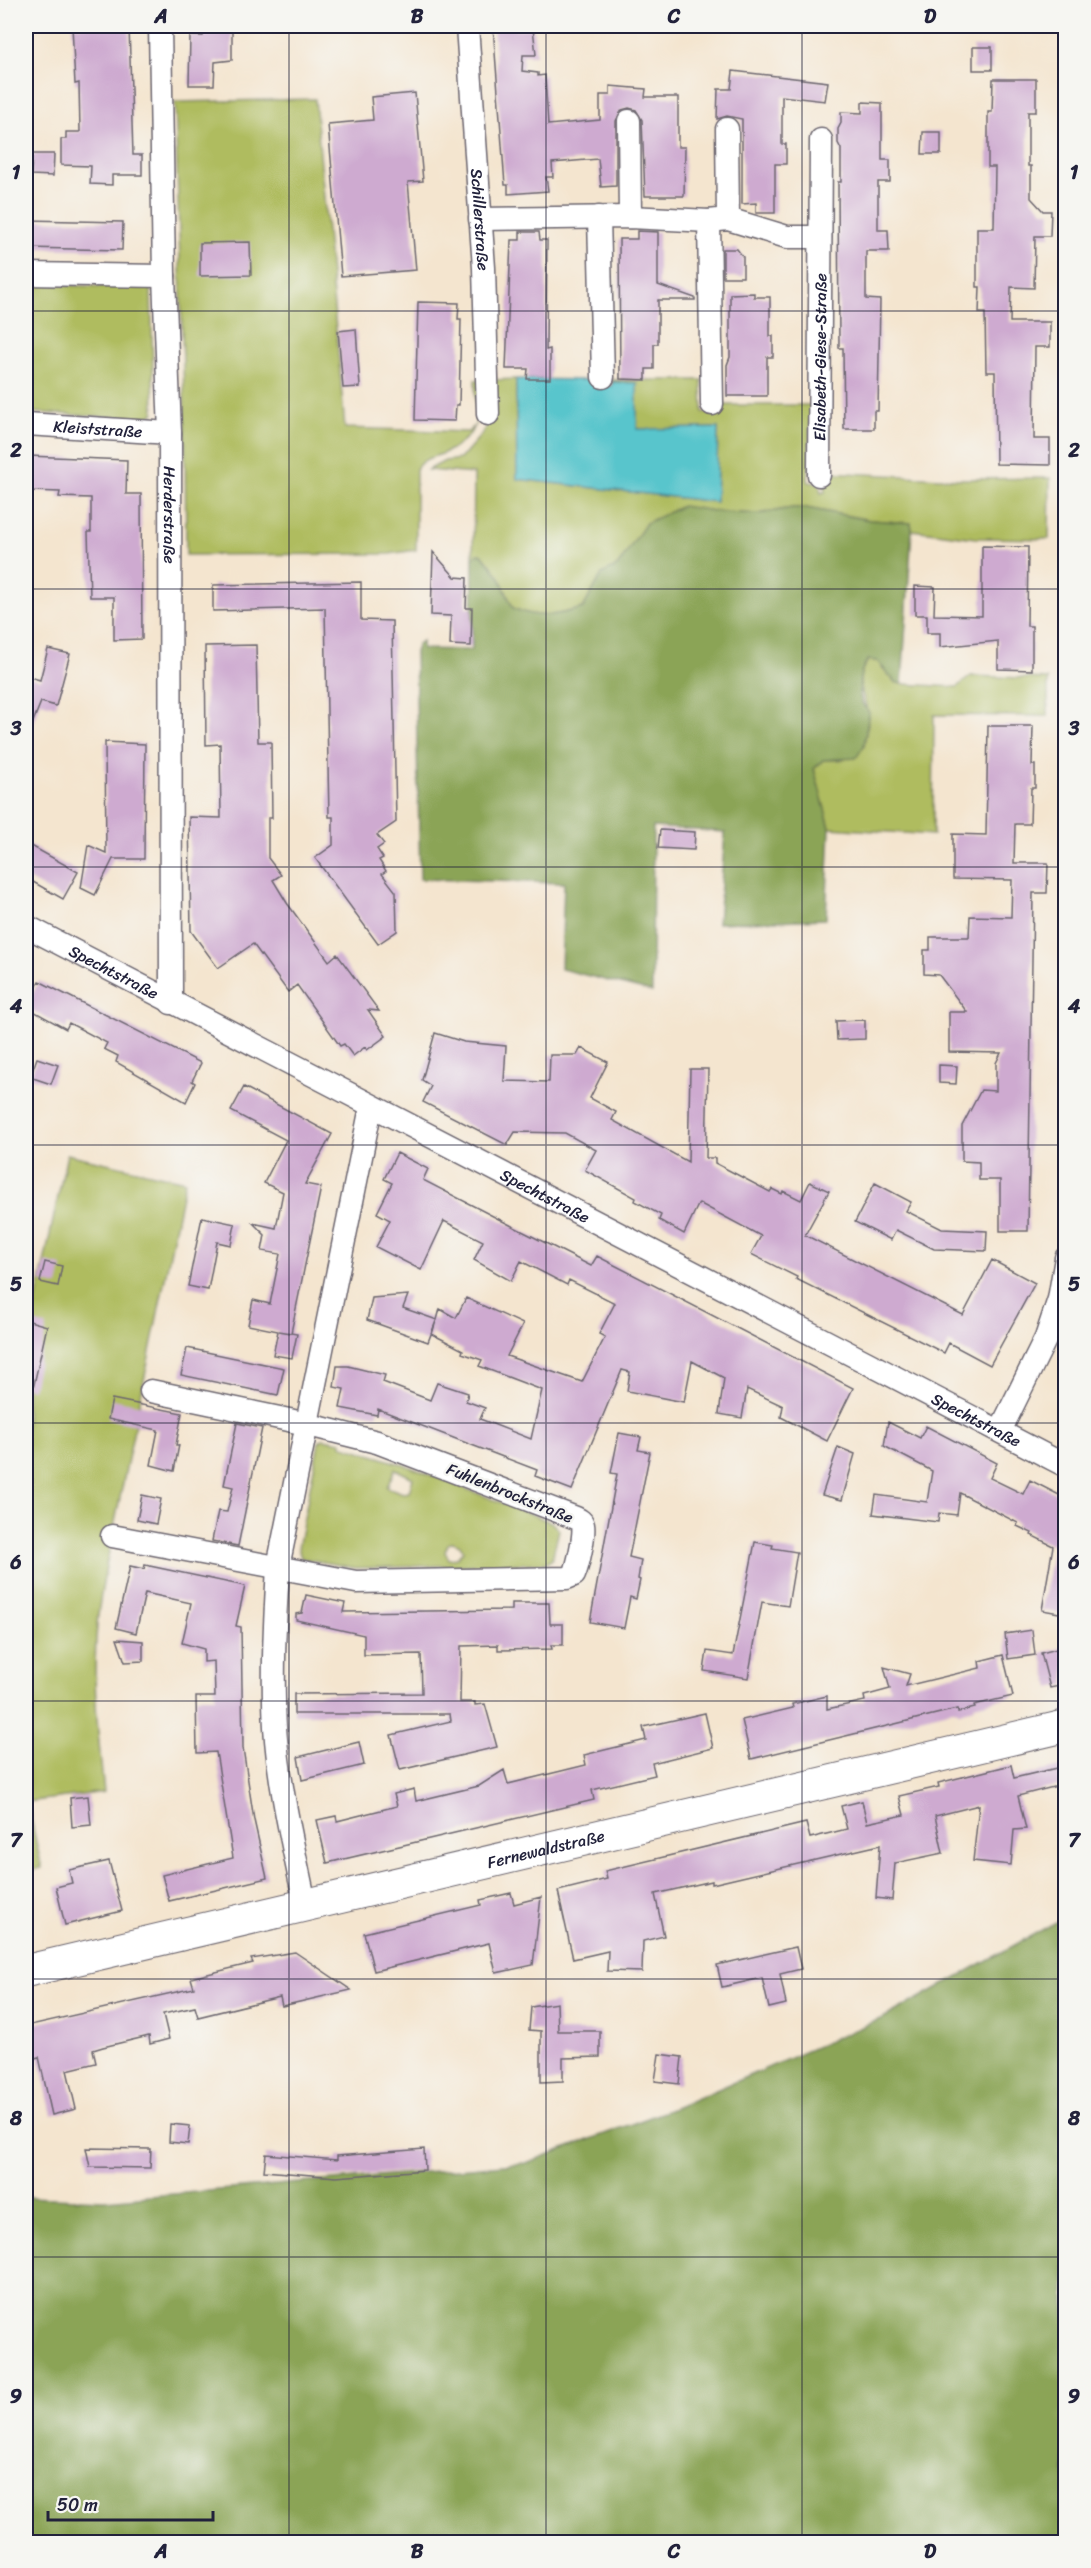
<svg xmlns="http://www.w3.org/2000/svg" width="1091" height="2568" font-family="Sriracha,sans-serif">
	<rect width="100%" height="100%" fill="#f6f6f2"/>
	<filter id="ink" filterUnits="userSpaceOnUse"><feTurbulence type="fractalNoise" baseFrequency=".0167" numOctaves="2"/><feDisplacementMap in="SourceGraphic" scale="12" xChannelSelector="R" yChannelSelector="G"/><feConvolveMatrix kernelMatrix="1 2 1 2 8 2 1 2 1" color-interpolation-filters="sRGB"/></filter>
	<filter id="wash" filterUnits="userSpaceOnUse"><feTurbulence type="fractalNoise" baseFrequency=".008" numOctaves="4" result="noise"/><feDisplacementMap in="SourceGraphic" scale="24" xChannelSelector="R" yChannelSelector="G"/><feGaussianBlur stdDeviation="1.35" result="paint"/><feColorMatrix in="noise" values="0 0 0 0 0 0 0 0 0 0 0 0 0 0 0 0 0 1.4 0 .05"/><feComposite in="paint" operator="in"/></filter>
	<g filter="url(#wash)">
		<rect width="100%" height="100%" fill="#f4e5cf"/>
		<path fill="#afbc5f" stroke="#686f4d" stroke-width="1.5" fill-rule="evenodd" d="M315 99 345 428 468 432 476 425 475 380H485C481 411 480 435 448 451 436 458 424 456 416 469V550L389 554 186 555 185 428 175 102Z
			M26 284 151 288 154 413 144 419 26 412Z
			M516 379 517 479 716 502 718 428 636 429 612 382V380H702L703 412 720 413 721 405H811L808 482 819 483 821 493 825 492 824 485 828 472 960 479 1050 478 1049 539 976 538 912 530 911 523 870 520 806 508H792L758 514 720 512 682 507 646 523 618 566 602 574 583 608C556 615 539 620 513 608L499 576 483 555 478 554 473 558 474 474 428 470 445 461 460 459 481 435 488 423 493 380Z
			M869 660 877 661 895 682 902 684 957 687 971 676 1048 679V716L934 715 933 835 830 828 814 769 823 760H843L864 746C864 738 867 731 868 723 871 702 848 682 869 660Z
			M67 1154 185 1181 106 1566C103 1586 98 1606 97 1626 92 1681 98 1737 104 1792L27 1802 42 1868 26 1871V1348Z
			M323 1439 342 1442 341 1445 410 1467 551 1522 559 1530 552 1559 546 1563 355 1568 301 1558 298 1548 319 1442ZM395 1469 413 1478 409 1492 403 1493 387 1487ZM453 1542 460 1545 463 1551 457 1558 449 1559 445 1552 448 1544Z"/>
		<path fill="#8ba456" stroke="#566348" stroke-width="1.5" d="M682 506 720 512 758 514 792 508H806L870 520 911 523 912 530 902 684 895 682 877 661 868 660C857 672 856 701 869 712L864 746 856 758 823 760 814 769 830 828 826 919 718 923 725 832 653 827 652 992 561 969 564 883 420 879 415 652 418 644 422 641V649L472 650 473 558 478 554 483 555 499 576 513 608C539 620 557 615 583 608L602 574 618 566 646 523Z
			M1065 1917V2542H26V2197L105 2200 526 2163 672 2109 885 2017Z"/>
		<path fill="#58c5cc" stroke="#3d7484" stroke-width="1.5" d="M516 379 594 380V386H612V382L637 383V429L718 428 716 502 517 479Z"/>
		<g id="blocks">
			<path fill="#ceaad0" d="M72 26H129L133 155H142V175H112V185L90 184 91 166 61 165V139H66V132H80L79 83 75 84Z
				M210 26H232V60L215 62 214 85H189L190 36H203V32H210Z
				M493 26H514V30L533 28 536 55H523L522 71 538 73V76L545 75 548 125 600 120V95H610V86L646 89 645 97H678V147H685L684 196H645L642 120 636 110 629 108 622 110 616 121V186L601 187 598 159 552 163 553 177H546L548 191 508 194V185H505Z
				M973 47H992V70H973Z
				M733 71 828 82 825 101 782 96V144H786V164H775V213H756V203L742 204V119L727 116 717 119 718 89H731Z
				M993 79H1036V112H1028V166H1031V198L1043 211H1051L1050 236H1035L1034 288 1011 287 1010 322H1050V347H1035L1034 439H1050V465L996 464 995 372H986L985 313H979L980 287H977V228H994L995 167H988V112H992Z
				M415 93 423 181 408 182 416 270 341 276 328 124 373 120 371 97Z
				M862 102 882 103V160H890V182H878V230H888L889 251H866V299L880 300 878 411H874V429H844L843 348H839L838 182H841V149L838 143V129L841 123V112L862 113Z
				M923 132H941V154H922Z
				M32 154H54L53 176 31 175Z
				M26 220 123 222 122 250 26 248Z
				M637 231 658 232V285L695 298V300H658V344H654V369H646V380L620 379 619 239H637Z
				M520 232H539L540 240H547L546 350 550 349V379H527L528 369H506L511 240H520Z
				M250 242 251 275 200 276V243Z
				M723 249H737L743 257V277H723Z
				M754 293V297H770V336H773V357H767V396H727V365L730 357V294Z
				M418 302 459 303 458 319H461L459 405H456L455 421 415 420Z
				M356 329 360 387 343 388 338 331Z
				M28 456 127 460 126 494H141L142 639 114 640V597H90L88 532H91V498L59 497 60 492 31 491V483H27Z
				M982 546 1028 547 1027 626H1032V670L998 669V641L940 647V633H927V615H915V586L935 587 934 615 982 616Z
				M433 552 455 577 467 578 466 608H472L471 646 450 645 451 616 431 615Z
				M361 582V620L392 621 396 822 377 835 384 844 377 849 383 858 379 860 386 871 382 874 396 892 397 931 378 944 315 858 333 845V817H329L325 608 213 611V585Z
				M256 645 258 742H271L272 818H268V858L281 875 273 880 287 903 329 961 337 954 379 1011 368 1010 386 1036 367 1050 365 1047 353 1056 344 1044 340 1046 297 985 288 992 253 944 218 968 191 931 189 817 221 818 220 744 206 745 205 646Z
				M48 649 70 654 56 706 41 702 26 739V676L40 680Z
				M988 726H1033L1032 765H1035V788H1031L1030 824H1015L1014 863H1048L1047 893H1033L1028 1231H1000V1180H979V1162L962 1161V1126L981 1090 996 1091V1063L1001 1053 949 1052V1012H967L939 975 924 974V950H930V937H969L970 916 1011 917 1012 880 953 879V834L986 835Z
				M105 742 145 744 144 859H113L95 895 81 888 88 845 106 853Z
				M660 830 695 832 694 850 658 848Z
				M26 843 78 872 63 899 26 878Z
				M39 981 201 1063 192 1081 195 1083 186 1102 116 1062 118 1056 104 1049 107 1043 69 1023 66 1029 26 1007Z
				M865 1020V1039L837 1040 836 1021Z
				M435 1033 464 1042 506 1046 504 1081 549 1082 550 1055H577L581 1048 608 1062 590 1098 616 1112 612 1120 688 1162 690 1069H708L706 1158H715V1163L770 1192 772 1189 782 1194 783 1191 801 1200 810 1182 829 1191 805 1235 963 1315 992 1260 1035 1283 990 1365 949 1343 944 1353 796 1279 797 1277 751 1254 761 1236 699 1203 684 1234 659 1220 661 1215 635 1201 636 1198 585 1170 596 1150 565 1133 515 1132 507 1145 423 1102 431 1086 422 1080Z
				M37 1058 58 1065 51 1084 30 1077Z
				M939 1065 957 1066 956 1084 939 1083Z
				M244 1087 332 1134 305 1184 321 1187 291 1333 279 1331 297 1334 292 1358 273 1355 278 1331 248 1325 253 1300 270 1304 280 1254 262 1251 265 1235 253 1223 276 1228 283 1192 264 1183 286 1140 231 1111Z
				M397 1153 428 1169 423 1180 516 1228 591 1266 597 1256 853 1388 827 1441 781 1417 783 1406 747 1389 742 1418 719 1414 724 1378 692 1361 684 1402 627 1391 630 1372 622 1370 572 1490 535 1476 537 1470 378 1409 377 1415 340 1408 344 1389 334 1387 337 1366H348L385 1375 383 1382 430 1400 437 1383 468 1393 466 1401 485 1408 480 1419 531 1439 542 1390 479 1366 482 1360 462 1353 463 1350 432 1334 436 1321 428 1342 367 1320 372 1298 408 1295 403 1308 437 1320 440 1309 456 1318 466 1298 523 1324 507 1356 582 1382 605 1337 599 1334 615 1303 569 1280 567 1285 521 1261 511 1281 474 1260 483 1241 444 1221 421 1270 376 1247 390 1220 377 1213 392 1183 384 1179Z
				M875 1183 911 1202 906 1211 942 1229 987 1231 986 1251 934 1249 896 1230 891 1240 855 1222Z
				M202 1217 235 1224 231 1245 217 1242 208 1290 188 1286Z
				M45 1262 62 1266 58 1286 40 1282Z
				M26 1320 47 1326 33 1389 26 1388Z
				M187 1348 284 1368 278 1395 181 1375Z
				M112 1399 182 1413 176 1445H179L174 1471 151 1465 158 1430 108 1419Z
				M888 1422 920 1438 926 1426 997 1463 990 1478 1023 1494 1030 1480 1065 1498V1614L1042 1610 1053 1546 1031 1535 1032 1533 1017 1526 1018 1523 960 1493 957 1515 939 1513 938 1522 873 1514 876 1495 927 1502 932 1471 884 1446Z
				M237 1423 262 1428 238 1546 212 1541 218 1511 227 1512 233 1487 224 1485Z
				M619 1433 641 1437 638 1450 650 1452 629 1557 641 1560 638 1579 640 1580 636 1599 630 1597 624 1628 590 1622 617 1474 611 1473Z
				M838 1447 855 1454 842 1500 822 1495Z
				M142 1495 161 1499 156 1524 137 1520Z
				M755 1542 773 1545 772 1548 797 1552 788 1606 762 1602 748 1678 704 1671 707 1651 733 1655Z
				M145 1565 245 1586 236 1626 241 1627 243 1748 254 1820 267 1878 169 1901 162 1875 233 1858 216 1752 197 1753 196 1697H215L214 1661 204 1662V1649L182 1643 191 1603 145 1593 136 1633 116 1628 130 1566 144 1569Z
				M306 1595 345 1603 343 1612 512 1610V1603H549L550 1624H563V1645H551L552 1649 498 1650V1645L461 1646 460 1702H475V1705L485 1704 497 1747 400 1770 391 1735 451 1721 450 1714H294V1694L422 1693 421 1654 364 1655V1635L296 1620V1614L302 1613Z
				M1032 1630 1035 1655 1008 1659 1005 1634Z
				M117 1639 143 1641V1661L125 1662Z
				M1065 1647V1685L1050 1688 1041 1653Z
				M1003 1655 1013 1696 974 1705 975 1708 958 1712 957 1709 751 1759 742 1720 793 1708 792 1704 827 1696V1709L865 1701 864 1696 890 1689 884 1667 910 1674 906 1686 980 1668 979 1661Z
				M705 1713 713 1748 652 1763 655 1775 592 1790 594 1800 327 1863 317 1820 336 1816 337 1821 397 1806 394 1794 414 1789 416 1801 479 1786 504 1770 508 1784 586 1765 584 1755 646 1740 643 1727Z
				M359 1742 364 1765 302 1780 298 1757Z
				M1011 1765 1014 1778 1065 1766V1784L1018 1796 1026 1829 1014 1830 1011 1865 973 1861 979 1805 935 1816 943 1853 895 1863 892 1900 876 1898 880 1845 712 1884V1881L655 1894 664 1936 643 1941 642 1972 607 1971 608 1951 573 1959 558 1891 607 1879 605 1871 806 1823 810 1838 847 1829 841 1806 862 1801 867 1823 904 1815 899 1796 939 1787 938 1783Z
				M88 1796 91 1825 72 1827 70 1798Z
				M109 1861 122 1911 65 1925 56 1887 72 1883 69 1870Z
				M511 1893 514 1904 541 1897 533 1965 496 1973 489 1943 374 1971 364 1933 481 1905 480 1900Z
				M796 1947 801 1969 780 1974 786 2004 769 2008 762 1978 722 1987 717 1965Z
				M295 1952 351 1990 282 2006 280 1997 198 2017 195 2007 163 2014 169 2039 150 2044 149 2036 103 2047 93 2050 96 2063 67 2070 76 2109 52 2115 39 2057 26 2060V2026L194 1988 191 1978 253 1963 251 1959Z
				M557 2003 558 2031H600V2057L563 2058V2081L541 2082V2031L529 2030 531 2007Z
				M659 2054 682 2057 679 2084 655 2081Z
				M170 2124 190 2126 188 2144 169 2142Z
				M86 2148 151 2149 150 2168 90 2167Z
				M424 2149 425 2170 336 2177 264 2171 266 2154 337 2160V2156Z"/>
		</g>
	</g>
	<g filter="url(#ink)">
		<use href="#blocks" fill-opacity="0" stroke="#6c666f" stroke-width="1.5"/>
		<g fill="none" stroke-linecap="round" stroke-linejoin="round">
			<defs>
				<g id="street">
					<path id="s1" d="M160 26 164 276 170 433 171 1003"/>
					<path id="s2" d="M467 26 484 268 488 414"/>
					<path d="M629 121 630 217"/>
					<path d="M727 129 728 219"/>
					<path d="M599 217 603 377"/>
					<path d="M480 219 630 217 709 221 728 219 787 237H820"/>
					<path d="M709 221 712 404"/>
					<path d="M26 274 164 276"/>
					<path id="s3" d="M26 424 170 433"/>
					<path id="s4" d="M819 475 821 140"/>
					<path id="s5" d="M26 926 1066 1466"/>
					<path d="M1000 1431 1046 1338 1059 1299 1066 1258"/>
					<path d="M112 1536 356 1582 567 1578 574 1575C578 1566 585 1535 583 1525 582 1521 580 1520 576 1518L377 1442 289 1420 151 1391"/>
					<path d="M305 1904C293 1845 279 1787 275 1727 272 1674 275 1620 278 1567L371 1107"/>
				</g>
				<g id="secondary">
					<path id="s6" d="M26 1971 1066 1726"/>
				</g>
			</defs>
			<use href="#street" stroke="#6c666f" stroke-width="25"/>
			<use href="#secondary" stroke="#6c666f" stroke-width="34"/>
			<use href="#street" stroke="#fff" stroke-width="22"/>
			<use href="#secondary" stroke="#fff" stroke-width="32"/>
		</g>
	</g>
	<path fill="none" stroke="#22223b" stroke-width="1.5" stroke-opacity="0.55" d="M289 26V2542M546 26V2542M802 26V2542M26 311H1066M26 589H1066M26 867H1066M26 1145H1066M26 1423H1066M26 1701H1066M26 1979H1066M26 2257H1066"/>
	<g text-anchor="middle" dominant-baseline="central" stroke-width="5" stroke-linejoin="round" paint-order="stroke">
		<g font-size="16" fill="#22223b" stroke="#f6f6f2">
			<text stroke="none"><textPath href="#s2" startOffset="194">Schillerstraße</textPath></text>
			<text stroke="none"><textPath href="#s4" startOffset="118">Elisabeth-Giese-Straße</textPath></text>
			<text stroke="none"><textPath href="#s3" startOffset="72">Kleiststraße</textPath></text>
			<text stroke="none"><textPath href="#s1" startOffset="489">Herderstraße</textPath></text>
			<text stroke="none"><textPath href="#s5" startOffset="99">Spechtstraße</textPath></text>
			<text stroke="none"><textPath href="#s5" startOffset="585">Spechtstraße</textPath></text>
			<text stroke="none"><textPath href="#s5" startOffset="1071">Spechtstraße</textPath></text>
			<text transform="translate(510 1493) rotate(22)">Fuhlenbrockstraße</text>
			<text stroke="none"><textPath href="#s6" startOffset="534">Fernewaldstraße</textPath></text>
		</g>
	</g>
	<rect width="1091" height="2568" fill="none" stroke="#f6f6f2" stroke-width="66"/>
	<path d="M48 2511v9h165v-9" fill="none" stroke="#22223b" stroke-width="3"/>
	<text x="57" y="2511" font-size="18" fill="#22223b" stroke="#f6f6f2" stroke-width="4.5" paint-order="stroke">50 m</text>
	<rect x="33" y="33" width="1025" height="2502" fill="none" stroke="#22223b" stroke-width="2"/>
	<g font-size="20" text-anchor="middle" font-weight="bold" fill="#22223b">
		<text x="161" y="23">A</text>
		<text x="417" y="23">B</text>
		<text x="674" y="23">C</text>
		<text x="930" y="23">D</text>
		<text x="16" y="179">1</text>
		<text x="1074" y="179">1</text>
		<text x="16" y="457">2</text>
		<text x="1074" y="457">2</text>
		<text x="16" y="735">3</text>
		<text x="1074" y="735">3</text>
		<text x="16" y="1013">4</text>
		<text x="1074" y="1013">4</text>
		<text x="16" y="1291">5</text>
		<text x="1074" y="1291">5</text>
		<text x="16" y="1569">6</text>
		<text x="1074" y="1569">6</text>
		<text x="16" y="1847">7</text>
		<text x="1074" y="1847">7</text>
		<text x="16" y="2125">8</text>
		<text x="1074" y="2125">8</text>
		<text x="16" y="2403">9</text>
		<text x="1074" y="2403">9</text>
		<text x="161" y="2558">A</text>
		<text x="417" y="2558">B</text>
		<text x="674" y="2558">C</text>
		<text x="930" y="2558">D</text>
	</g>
</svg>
